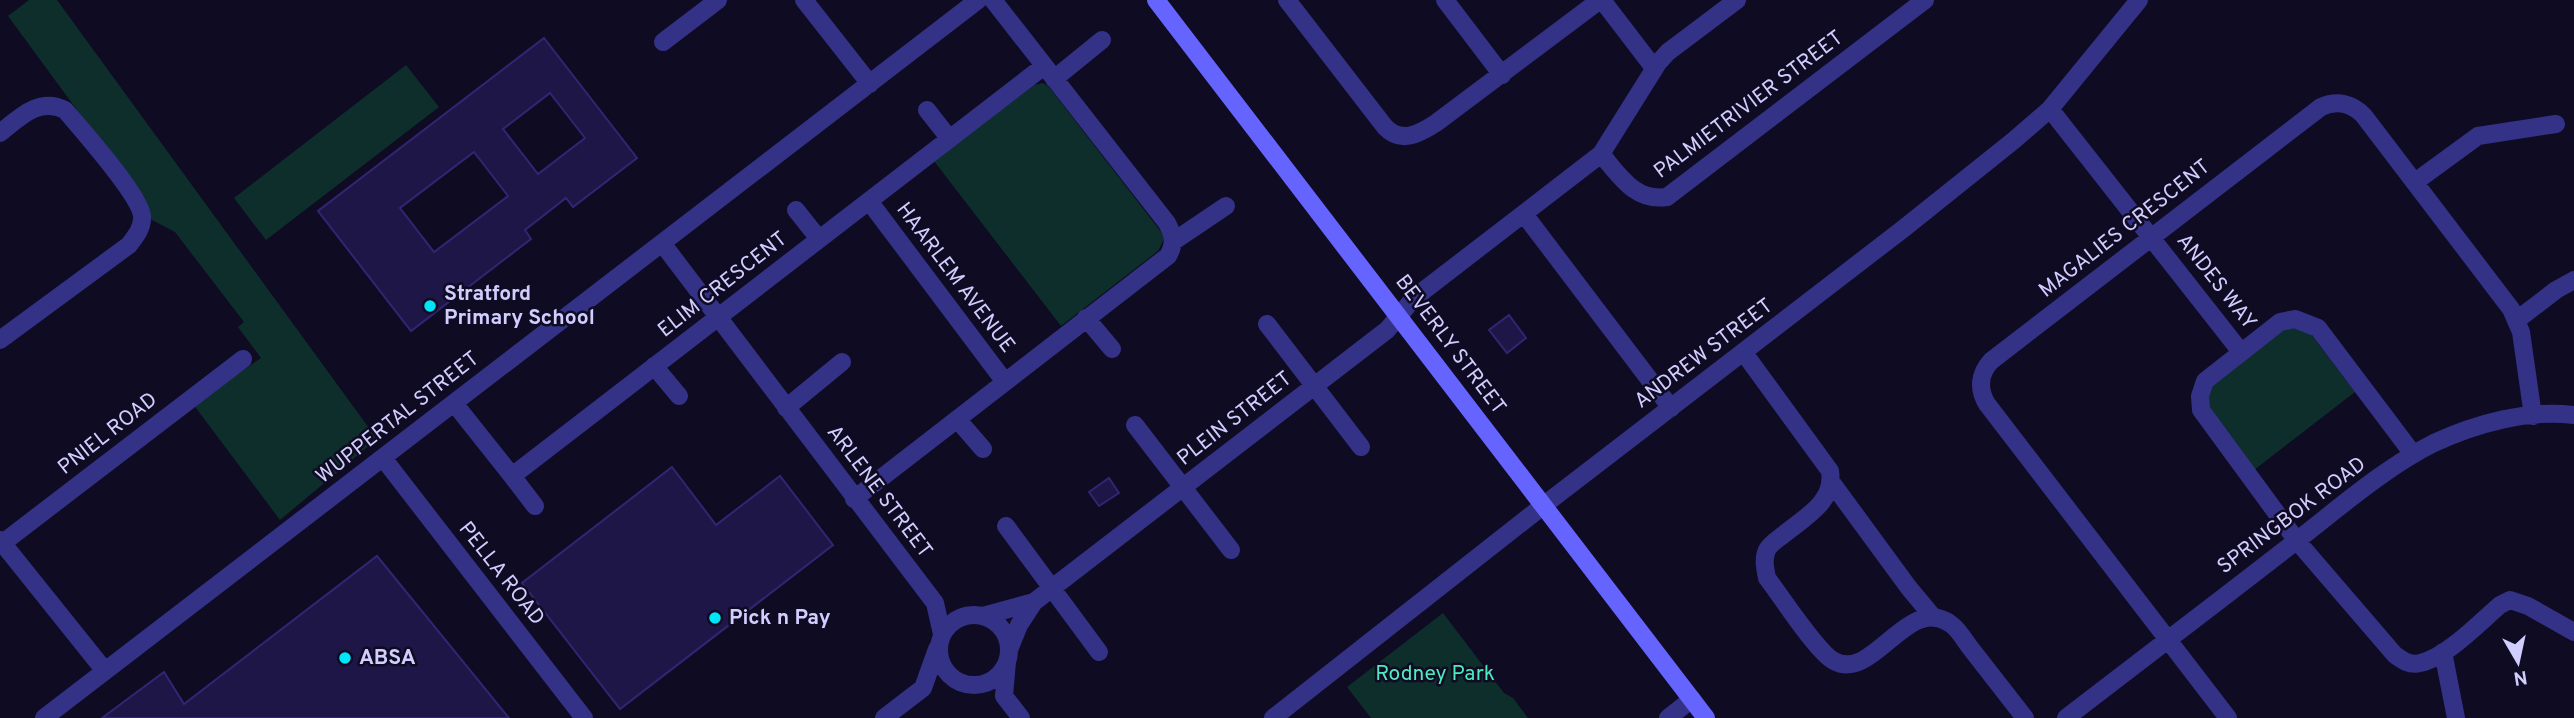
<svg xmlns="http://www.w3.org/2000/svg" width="2574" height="718" font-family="Overpass,sans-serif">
	<rect width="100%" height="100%" fill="#0f0b23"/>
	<path fill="#0e2e2c" d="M29 0H57L377 439 280 520 193 404 261 358 238 327 244 322 175 232 150 219 146 204 8 16Z
		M406 65 439 107 266 240 234 198Z
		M1043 83 1049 87 1162 233 1164 239 1158 251 1061 326 934 161 1034 85Z
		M2291 327 2310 333 2355 392 2254 470 2210 413C2208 405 2206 398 2209 390 2216 375 2264 343 2279 331Z
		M1443 613 1504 693 1513 698 1528 718H1371L1347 687Z"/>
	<path fill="#1e1646" stroke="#332574" stroke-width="2" fill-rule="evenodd" d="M544 38 637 158 573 207 566 198 525 230 531 239 411 331 318 211ZM550 93 585 138 538 174 503 129ZM474 152 508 196 434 252 400 208Z
		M1509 315 1526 338 1507 353 1489 330Z
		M672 467 716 525 780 476 833 545 620 709 522 583Z
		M1109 478 1119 493 1099 506 1089 492Z
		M377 556 509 718H102L164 672 184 704Z"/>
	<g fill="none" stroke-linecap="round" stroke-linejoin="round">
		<path stroke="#333287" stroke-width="18" d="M804 0 870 84
			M1287 0 1385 127C1401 144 1419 134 1436 123L1600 0
			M1445 0 1502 75
			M1602 0 1654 68
			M663 42 718 0
			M1054 79 1102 40
			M2050 109 2241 352
			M927 110 949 138
			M0 133C20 117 39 97 65 110 81 129 140 195 142 216 143 227 136 236 129 245L0 340
			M1601 154C1620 176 1635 202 1667 197L1925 0
			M2415 182 2478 136 2556 124
			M869 201 1005 382
			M796 210 819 239
			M1524 214 1671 408
			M1174 241 1226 206
			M662 243 935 603 942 634
			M1086 318 1112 349
			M2517 320 2556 290 2574 280
			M1267 324 1361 447
			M1744 353 1830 471C1835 502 1805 517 1783 535 1778 539 1770 544 1767 550 1763 559 1765 568 1767 578 1781 596 1817 652 1834 661 1874 683 1908 591 1952 625 1960 631 1966 643 1972 650 1990 673 2007 695 2025 718
			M654 366 679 396
			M454 403 512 476 1044 66
			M786 408 842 362
			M957 419 983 449
			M1135 425 1231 550
			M2413 454 2318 328 2295 319 2280 322 2205 381 2200 396 2201 410 2297 541 2395 655C2402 660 2410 666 2420 663 2446 658 2480 622 2500 605L2510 600 2528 606 2574 632
			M383 458 584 718
			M512 476 535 506
			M1832 483 1909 588 1934 618
			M854 499 1168 256C1175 244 1174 236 1167 223L993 0
			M1006 526 1099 652
			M0 540 105 671
			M0 545 243 359
			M939 650a35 35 0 1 1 70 0a35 35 0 1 1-70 0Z
			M983 616 1034 602 1387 330 1414 298 1601 154 1658 63 1668 52 1737 0
			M1009 650 1019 625 1034 602
			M2443 652 2456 718
			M1007 662 1004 696 1021 718
			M44 718 978 0
			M884 718 923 688 937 649
			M1273 718 1544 505 1903 229 2013 141 2050 109 2139 0
			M1668 718 1692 699
			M2066 718C2143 659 2219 601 2295 542 2339 508 2384 468 2434 443 2475 424 2528 409 2574 415
			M2228 718 1987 404C1978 389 1979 374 1991 361L2321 107C2337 100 2352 103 2364 116L2511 309 2521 332 2533 416"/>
		<path stroke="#6564ff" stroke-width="18" d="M1156 0 1706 718"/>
	</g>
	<g fill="#00e4f8" stroke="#0f0b23" stroke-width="2.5">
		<circle cx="430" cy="306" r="7"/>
		<circle cx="715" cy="618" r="7"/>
		<circle cx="345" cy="658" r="7"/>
	</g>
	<g text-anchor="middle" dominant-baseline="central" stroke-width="5" stroke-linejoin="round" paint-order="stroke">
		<g font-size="21" fill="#d2cdff" stroke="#0f0b23">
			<text transform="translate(1749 105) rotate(-37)">PALMIETRIVIER STREET</text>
			<text transform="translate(2125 229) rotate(-38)">MAGALIES CRESCENT</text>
			<text transform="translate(955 278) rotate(53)">HAARLEM AVENUE</text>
			<text transform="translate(2216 282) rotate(52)">ANDES WAY</text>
			<text transform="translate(723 285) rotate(-38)">ELIM CRESCENT</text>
			<text transform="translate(1450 345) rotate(53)">BEVERLY STREET</text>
			<text transform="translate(1704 354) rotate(-37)">ANDREW STREET</text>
			<text transform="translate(398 418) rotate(-38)">WUPPERTAL STREET</text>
			<text transform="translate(1235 419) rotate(-38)">PLEIN STREET</text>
			<text transform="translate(108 434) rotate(-38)">PNIEL ROAD</text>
			<text transform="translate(879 492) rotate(53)">ARLENE STREET</text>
			<text transform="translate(2292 516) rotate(-37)">SPRINGBOK ROAD</text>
			<text transform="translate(501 574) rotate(52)">PELLA ROAD</text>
		</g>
		<g font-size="21" font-weight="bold" fill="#d2cdff" stroke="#0f0b23" text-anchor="start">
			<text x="444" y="294">Stratford<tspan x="444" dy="24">Primary School</tspan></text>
			<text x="729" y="618">Pick n Pay</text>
			<text x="359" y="658">ABSA</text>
		</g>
		<g font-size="21" fill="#4eebc0" stroke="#0f0b23">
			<text x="1435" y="674">Rodney Park</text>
		</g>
	</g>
	<g transform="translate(2518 662) rotate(171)" stroke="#0f0b23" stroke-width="5" paint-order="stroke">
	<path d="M0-5L12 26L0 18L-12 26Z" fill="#d2cdff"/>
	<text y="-10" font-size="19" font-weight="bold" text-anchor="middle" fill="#d2cdff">N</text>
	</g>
</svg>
